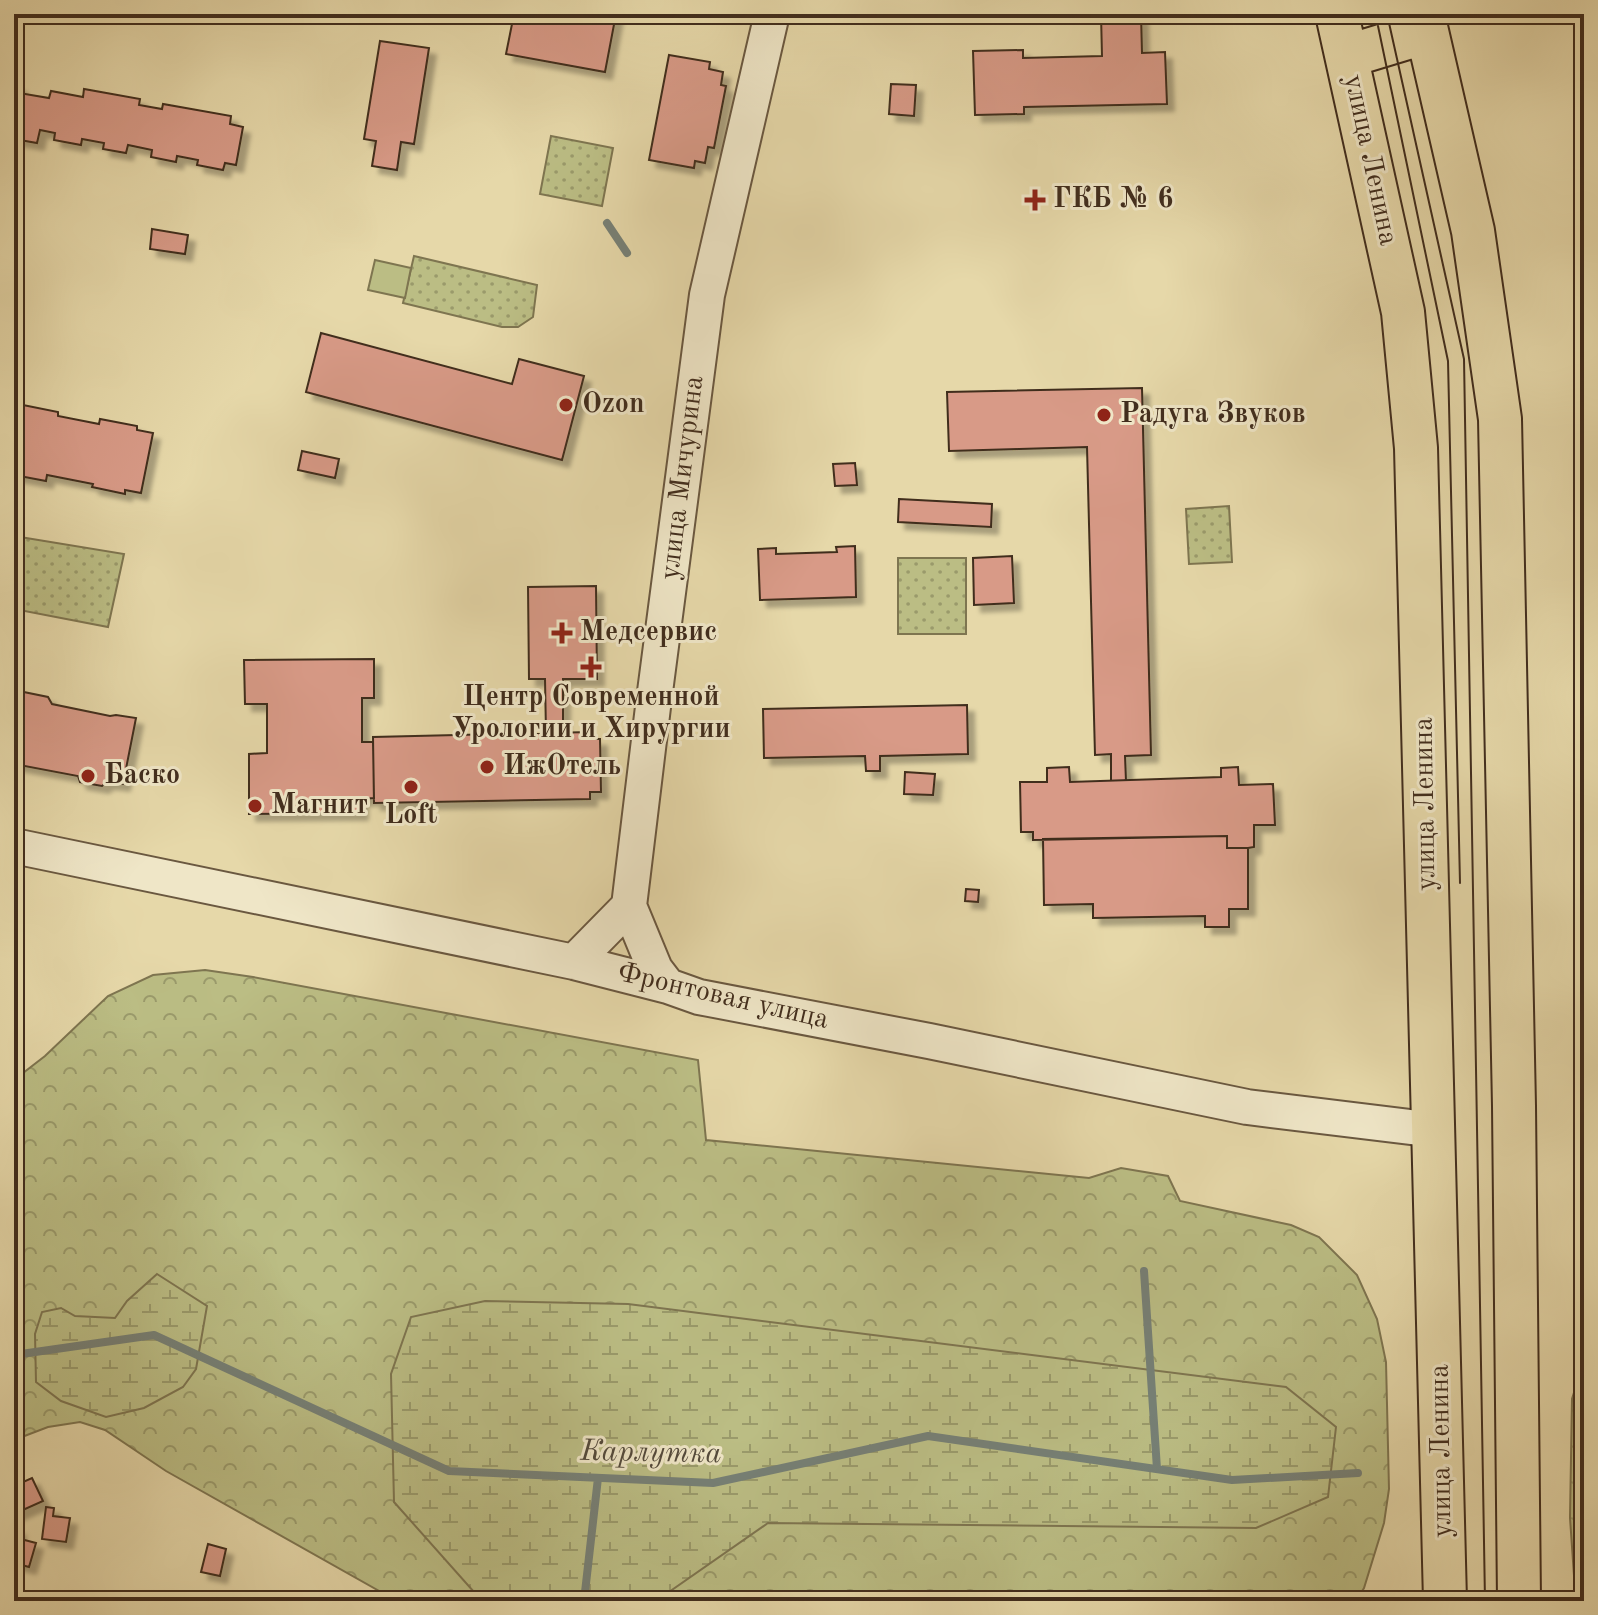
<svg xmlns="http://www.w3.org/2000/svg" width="1598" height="1615" font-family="'Old Standard TT',serif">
	<defs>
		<pattern id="forest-crowns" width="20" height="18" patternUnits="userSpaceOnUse" patternTransform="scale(2)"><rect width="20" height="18" fill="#bbbd84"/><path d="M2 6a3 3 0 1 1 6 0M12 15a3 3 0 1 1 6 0" fill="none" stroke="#9a9a6b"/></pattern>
		<pattern id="wetland-marsh" width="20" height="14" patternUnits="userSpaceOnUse" patternTransform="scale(2)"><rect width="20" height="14" fill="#bbbd84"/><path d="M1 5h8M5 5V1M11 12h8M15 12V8" fill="none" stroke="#9a9a6b"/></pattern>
		<pattern id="park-dots" width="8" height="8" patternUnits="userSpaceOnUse" patternTransform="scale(2)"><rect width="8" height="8" fill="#bbbd84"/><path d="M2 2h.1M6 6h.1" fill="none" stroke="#9a9a6b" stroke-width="1.8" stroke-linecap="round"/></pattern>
		<filter id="shadow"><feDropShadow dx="7" dy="7" stdDeviation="2" flood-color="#0004"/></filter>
	</defs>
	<rect width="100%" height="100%" fill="#e6d8a9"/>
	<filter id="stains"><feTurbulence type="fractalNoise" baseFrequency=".0025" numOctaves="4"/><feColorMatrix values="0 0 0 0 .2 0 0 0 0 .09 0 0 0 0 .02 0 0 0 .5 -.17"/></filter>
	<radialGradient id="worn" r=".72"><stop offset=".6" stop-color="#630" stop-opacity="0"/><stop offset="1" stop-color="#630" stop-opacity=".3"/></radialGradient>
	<path fill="url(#forest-crowns)" stroke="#7e7550" stroke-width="2" d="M205 970 253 977 698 1060 706 1140 1089 1178 1121 1168 1168 1176 1180 1201 1291 1225 1319 1237 1357 1275 1377 1319 1386 1362 1389 1489 1384 1523 1364 1588 1356 1601H890L846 1597 835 1601H397L166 1471 105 1430 80 1422 48 1427 14 1440V1080L45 1056 108 996 153 975Z
		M1584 1361V1601H1579L1575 1590 1570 1518 1572 1399Z"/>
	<path fill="url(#wetland-marsh)" stroke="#7e7550" stroke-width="2" d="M157 1274 207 1306 196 1369 183 1387 144 1408 106 1417 61 1401 36 1382 35 1334 42 1312 61 1308 75 1316 115 1318 127 1301Z
		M485 1301 628 1304 1286 1387 1336 1427 1328 1497 1256 1528 768 1523 656 1601H482L394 1502 391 1374 411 1317Z"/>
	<path fill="url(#park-dots)" stroke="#7e7550" stroke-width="2" d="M551 136 613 148 602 206 540 194Z
		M414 256 537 285 533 317 518 327H502L403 303Z
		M1229 506 1232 562 1189 564 1186 509Z
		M14 536 124 554 108 627 14 609Z
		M898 558H966V634H898Z"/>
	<path fill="#bbbd84" stroke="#7e7550" stroke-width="2" d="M375 260 411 268 405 298 368 290Z"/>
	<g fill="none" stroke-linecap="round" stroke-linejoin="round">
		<path stroke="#768076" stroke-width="8" d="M607 223 627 253
			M1144 1271 1157 1469
			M14 1355 154 1335 449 1471 713 1483 928 1436 1232 1480 1358 1473
			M584 1601 598 1478"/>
	</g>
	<path fill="#d89a87" stroke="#412d1d" stroke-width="2" filter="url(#shadow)" d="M514 14H616L605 72 506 54Z
		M1101 14H1141L1142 53 1165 52 1167 104 1024 107V114L975 115 973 51 1023 50V58L1102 56Z
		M380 41 429 48 414 144 401 142 397 170 372 166 376 141 364 139Z
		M669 55 710 62 709 69 723 72 721 85 726 86 714 148 708 147 705 163 695 161 694 168 649 160Z
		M891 84 916 85 914 116 889 114Z
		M14 85 20 86 19 93 49 98 51 91 83 97 84 89 140 99 139 105 162 109 163 104 231 116 230 124 243 127 236 165 225 163 223 170 197 165 198 160 177 156 176 162 151 157 152 150 128 145 126 153 103 149 104 143 82 139 81 145 54 140 55 133 40 130 37 143 14 139Z
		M152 229 188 235 185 254 150 249Z
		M321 333 512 384 519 359 584 376 562 460 306 392Z
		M1142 388 1151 755 1125 756 1126 781H1111V754L1095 755 1087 447 949 451 947 392Z
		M18 404 58 412V416L99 424 100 419 137 426V430L153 433 141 493 125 490V494L92 487 93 484 47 475 46 481 14 475V408H17Z
		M302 451 339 459 335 478 298 470Z
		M855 463 857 485 835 486 833 464Z
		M899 499 992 504 991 527 898 522Z
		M855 546 856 597 760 600 758 549 776 548V554L837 552 836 547Z
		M1012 556 1014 603 974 605 973 558Z
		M596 586 597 679H563V733H546L545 679H529L528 587Z
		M374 659V698H362V742H373L374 798 361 799V813L249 814V754L267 753V704H245L244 660Z
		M14 690 48 697 52 704 110 716 116 715 136 718 123 784 107 782 102 786 80 782 78 776 14 764Z
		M967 705 968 754 880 756V771H866L865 756 764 758 763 709Z
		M590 732V739H600L601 792H590V799L374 803 373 737Z
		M1069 767 1070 782 1221 777V768L1238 767 1239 785 1273 784 1275 825H1254V847L1248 848H1227V836L1033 840V832H1021L1020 782H1047V768Z
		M905 772 935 774 933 795 904 794Z
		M1227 836V848H1248V909H1229V927H1205V916L1093 918V904L1044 905 1043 839Z
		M966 889 979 890 978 902 965 901Z
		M32 1478 43 1501 14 1514V1486Z
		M46 1507 54 1508 53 1516 70 1518 66 1542 42 1539Z
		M14 1528 19 1529 17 1538 36 1543 29 1567 14 1563Z
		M208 1544 226 1549 220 1576 201 1572Z"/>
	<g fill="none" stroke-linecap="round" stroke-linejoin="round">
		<defs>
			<path id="minor" d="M14 846 574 962 668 986 699 997 929 1041 1247 1107 1435 1130
				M574 962 629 906
				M668 986 655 969 629 906 653 707 707 295 772 14"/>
			<path id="major" d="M1337 14 1403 312 1416 448 1445 1601
				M1423 14 1473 231 1500 419 1514 1106 1519 1601
				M1348 56 1427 32"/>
		</defs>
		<use href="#minor" stroke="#6a5840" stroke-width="38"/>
		<use href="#major" stroke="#412d1d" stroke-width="46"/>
		<use href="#minor" stroke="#efe6c7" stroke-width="34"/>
		<use href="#major" stroke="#e6d8a9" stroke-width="42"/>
		<path stroke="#412d1d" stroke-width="2" d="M1387 14 1464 359 1485 1601
			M1378 26 1448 361 1460 883"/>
	</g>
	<g fill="#8f2418" stroke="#efe6c7" stroke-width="3">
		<path d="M1031 188h8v8h8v8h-8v8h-8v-8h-8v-8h8z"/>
		<circle cx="566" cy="405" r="8"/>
		<circle cx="1104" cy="415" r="8"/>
		<path d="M558 621h8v8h8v8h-8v8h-8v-8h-8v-8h8z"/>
		<path d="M587 655h8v8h8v8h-8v8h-8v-8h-8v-8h8z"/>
		<circle cx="487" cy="767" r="8"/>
		<circle cx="88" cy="776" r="8"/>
		<circle cx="411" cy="787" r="8"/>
		<circle cx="255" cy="806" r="8"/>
	</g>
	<g text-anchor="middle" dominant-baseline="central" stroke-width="6" stroke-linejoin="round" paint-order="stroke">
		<g font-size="28" fill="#412d1d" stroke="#efe6c7">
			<text transform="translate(1370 160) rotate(78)">улица Ленина</text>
			<text transform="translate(683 478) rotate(-83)">улица Мичурина</text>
			<text transform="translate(1426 804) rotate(-91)">улица Ленина</text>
			<text transform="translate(723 997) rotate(13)">Фронтовая улица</text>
			<text transform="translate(1442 1451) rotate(-91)">улица Ленина</text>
		</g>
		<g font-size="28" font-weight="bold" fill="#412d1d" stroke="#efe6c7" text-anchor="start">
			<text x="1053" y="200">ГКБ № 6</text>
			<text x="582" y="405">Ozon</text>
			<text x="1120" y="415">Радуга Звуков</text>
			<text x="580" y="633">Медсервис</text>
			<text x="591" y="698" text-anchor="middle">Центр Современной<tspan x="591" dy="32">Урологии и Хирургии</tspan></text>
			<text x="503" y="767">ИжОтель</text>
			<text x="104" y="776">Баско</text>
			<text x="271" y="806">Магнит</text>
			<text x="411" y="816" text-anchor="middle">Loft</text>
		</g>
		<g font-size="30" font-style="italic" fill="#53493b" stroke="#efe6c7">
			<text transform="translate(651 1453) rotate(1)">Карлутка</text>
		</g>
	</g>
	<rect width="1598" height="1615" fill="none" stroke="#e6d8a9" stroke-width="48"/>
	<rect x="16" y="16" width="1566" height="1583" fill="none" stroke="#412d1d" stroke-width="4"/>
	<rect x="24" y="24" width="1550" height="1567" fill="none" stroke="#412d1d" stroke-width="2"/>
	<rect width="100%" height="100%" filter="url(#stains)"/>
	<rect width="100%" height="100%" fill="url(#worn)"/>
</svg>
